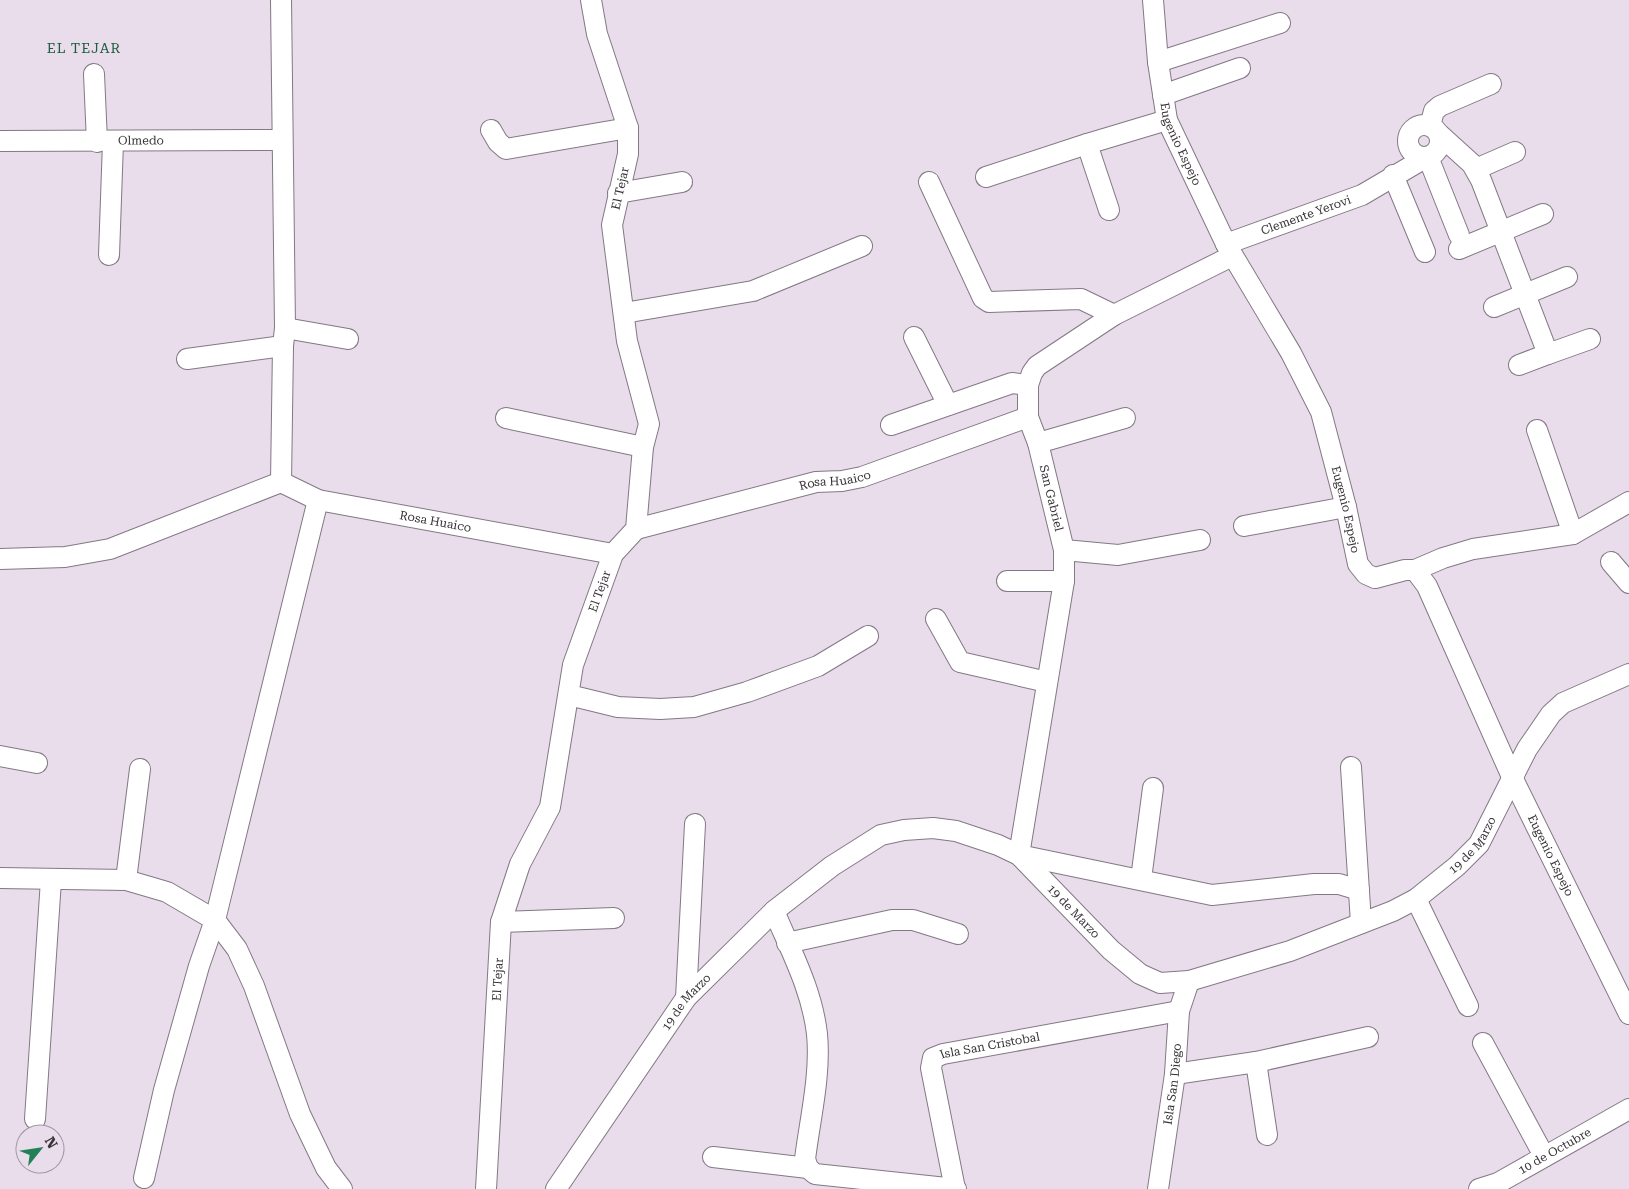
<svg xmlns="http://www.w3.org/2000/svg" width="1629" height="1189" font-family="'Roboto Serif',serif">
	<rect width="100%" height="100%" fill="#e9dceb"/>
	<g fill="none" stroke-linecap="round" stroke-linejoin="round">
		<defs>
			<g id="minor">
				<path id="s1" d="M1153 0 1158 62 1167 120 1226 244 1291 353 1321 412 1346 507 1358 564 1366 574 1375 578 1405 570H1415L1427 586 1512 777 1629 1014"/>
				<path d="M1158 62 1280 23"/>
				<path d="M94 74 97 142"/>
				<path d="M1163 95 1240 68"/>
				<circle cx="1424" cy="141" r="16"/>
				<path d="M1430 126 1434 111 1440 106 1491 84"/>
				<path d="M491 130 498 142 506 149 628 128"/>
				<path d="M1440 135 1472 164 1481 180 1548 354 1590 339"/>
				<path id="s2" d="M0 141 282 140"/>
				<path d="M1428 157 1459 235"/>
				<path d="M1476 169 1515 152"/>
				<path d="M1393 175 1425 252"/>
				<path d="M986 177 1087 144"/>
				<path d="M929 182 983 298 989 302 1081 299 1114 315"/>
				<path d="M618 193 682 182"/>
				<path d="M1109 210 1087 144 1167 120"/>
				<path id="s3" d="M1226 244 1362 195 1425 158"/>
				<path d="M1459 249 1543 214"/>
				<path d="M109 255 113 142"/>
				<path id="s4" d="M1232 256 1114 315 1037 366 1032 373 1028 385V417L1038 443 1064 550V581L1019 855 1212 895 1314 884H1339L1359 890"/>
				<path d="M1494 307 1567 277"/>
				<path d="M624 313 753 291 862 246"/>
				<path d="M285 328 348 339"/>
				<path d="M914 337 948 405"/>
				<path d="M187 359 283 346"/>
				<path d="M1519 365 1548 354"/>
				<path d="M506 418 643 447"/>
				<path d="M891 425 1012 383 1028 385"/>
				<path d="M1537 430 1573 534"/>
				<path d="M1038 443 1125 418"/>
				<path d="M281 482 283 346 285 328 281 0"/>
				<path d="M1244 526 1346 507"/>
				<path id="s5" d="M636 529 816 482 842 481 862 477 1028 417"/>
				<path d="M1064 550 1118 555 1200 540"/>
				<path id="s6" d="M0 559 65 557 110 549 281 482 318 500 613 554"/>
				<path d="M1611 562 1629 583"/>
				<path d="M1415 570 1443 558 1473 549 1573 534 1629 502"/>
				<path d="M1007 581H1064"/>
				<path d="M936 619 960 662 1047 682"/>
				<path d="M569 695 618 707 660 709 694 707 747 692 818 666 868 636"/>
				<path d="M0 756 37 763"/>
				<path d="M1351 767 1361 923"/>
				<path d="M0 878 126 880 167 892 215 920 237 949 254 986 300 1114 326 1168 342 1189"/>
				<path d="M1141 879 1153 788"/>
				<path d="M126 880 140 769"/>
				<path d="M1416 899 1468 1006"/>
				<path d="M774 911C791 951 812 990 817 1034 821 1074 810 1119 805 1159L808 1168 815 1174 956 1189"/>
				<path d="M501 922 614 918"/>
				<path d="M787 943 892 920H913L958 934"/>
				<path d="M686 998 695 824"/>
				<path d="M1483 1043 1544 1156"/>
				<path d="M1256 1062 1267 1135"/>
				<path d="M1175 1074 1256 1062 1368 1037"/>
				<path d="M35 1119 51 880"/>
				<path d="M713 1157 808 1168"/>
				<path d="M144 1178 164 1090 199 966 215 920 318 500"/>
				<path id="s7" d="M486 1189 501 922 520 864 550 807 573 665 613 554 636 529 643 447 649 424 627 341 612 225 628 154V128L597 34 591 0"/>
				<path id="s8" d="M556 1189 686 998 774 911 832 866 881 835 904 830 933 828 956 831 998 845 1019 855 1111 950 1140 974 1160 983 1189 981 1290 951 1393 911 1416 899 1457 866 1479 844 1527 749 1551 714 1563 703 1629 674"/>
				<path id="s9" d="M955 1189 931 1068 933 1058 943 1054 1179 1011"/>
				<path id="s10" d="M1158 1189 1175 1074 1179 1011 1189 981"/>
				<path id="s11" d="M1479 1189 1498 1183 1629 1109"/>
			</g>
		</defs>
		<use href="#minor" stroke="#837885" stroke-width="22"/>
		<use href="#minor" stroke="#fff" stroke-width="20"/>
	</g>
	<g text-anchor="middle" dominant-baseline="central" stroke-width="4" stroke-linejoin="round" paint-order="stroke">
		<g font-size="12" fill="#373237" stroke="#e9dceb">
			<text stroke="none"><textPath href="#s2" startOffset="141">Olmedo</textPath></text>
			<text stroke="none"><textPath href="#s1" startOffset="148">Eugenio Espejo</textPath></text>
			<text stroke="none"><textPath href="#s7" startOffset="1035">El Tejar</textPath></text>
			<text stroke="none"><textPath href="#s3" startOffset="85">Clemente Yerovi</textPath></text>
			<text stroke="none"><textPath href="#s5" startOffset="205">Rosa Huaico</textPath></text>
			<text stroke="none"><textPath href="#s4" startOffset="362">San Gabriel</textPath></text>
			<text stroke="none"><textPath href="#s1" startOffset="552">Eugenio Espejo</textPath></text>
			<text stroke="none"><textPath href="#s6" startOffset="455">Rosa Huaico</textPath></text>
			<text stroke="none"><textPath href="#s7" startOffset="615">El Tejar</textPath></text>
			<text stroke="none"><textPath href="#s8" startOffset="1171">19 de Marzo</textPath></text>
			<text stroke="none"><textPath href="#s1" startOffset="988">Eugenio Espejo</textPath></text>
			<text stroke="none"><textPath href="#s8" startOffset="708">19 de Marzo</textPath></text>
			<text stroke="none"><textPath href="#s7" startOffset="210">El Tejar</textPath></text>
			<text stroke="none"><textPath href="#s8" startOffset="228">19 de Marzo</textPath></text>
			<text stroke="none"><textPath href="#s9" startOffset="192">Isla San Cristobal</textPath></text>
			<text stroke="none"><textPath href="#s10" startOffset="106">Isla San Diego</textPath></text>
			<text stroke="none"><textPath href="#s11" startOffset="85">10 de Octubre</textPath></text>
		</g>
		<g font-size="14" letter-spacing="1" fill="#1e5d40" stroke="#e9dceb">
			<text x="84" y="48">EL TEJAR</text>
		</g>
	</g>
	<g transform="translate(40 1149) rotate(60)"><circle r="24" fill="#e9dceb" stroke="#a298a3"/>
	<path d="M0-4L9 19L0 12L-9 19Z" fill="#238158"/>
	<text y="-8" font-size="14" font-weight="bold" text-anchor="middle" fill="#373237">N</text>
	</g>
</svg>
